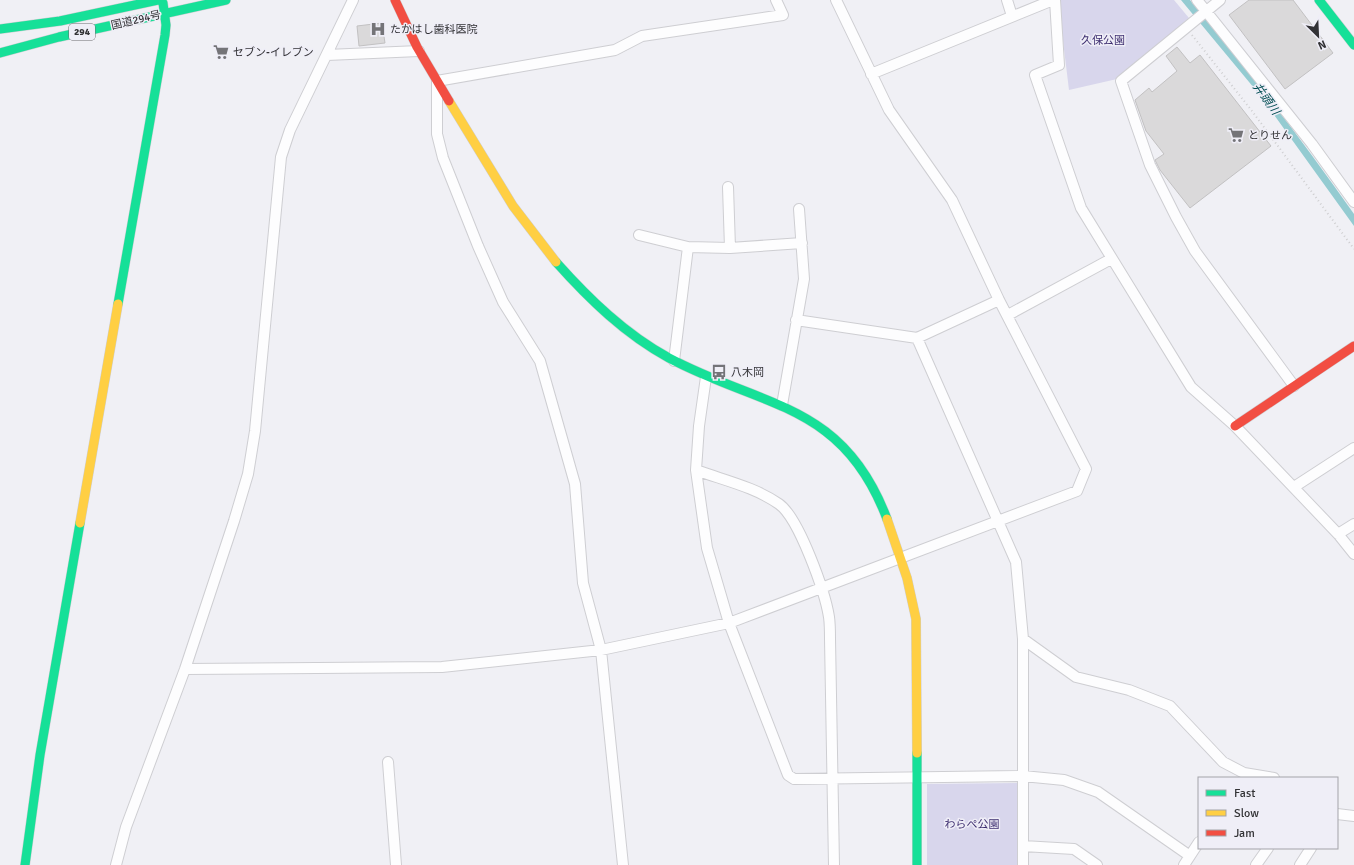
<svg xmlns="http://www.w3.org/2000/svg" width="1354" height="865" font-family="Signika,'Noto Sans JP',sans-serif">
	<rect width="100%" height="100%" fill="#f0f0f5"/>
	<path fill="#d8d6ec" d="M1058 0H1174L1189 18 1117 79 1069 90Z
		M1017 783V865H927V784Z"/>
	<path fill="#94cbd1" d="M1181 0H1190C1248 69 1302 140 1354 214V226L1259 94Z"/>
	<path fill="#dad9da" stroke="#c2c1c2" d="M1249 0H1293L1333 53 1285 89 1229 15Z
		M382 23 385 43 359 46 357 26Z
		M1177 47 1190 63 1200 55 1271 146 1190 208 1160 170 1155 160 1164 154 1146 131 1135 100 1149 88 1152 92 1177 71 1166 56Z"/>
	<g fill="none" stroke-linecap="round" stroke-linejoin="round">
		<defs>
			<path id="street" d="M1007 0 1012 16
				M1055 0 1059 65 1035 75 1081 208 1191 387 1235 426 1338 534 1354 554
				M1197 0 1312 144 1354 202
				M1220 0 1121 81 1150 165 1176 217 1195 251 1294 386
				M327 55 419 51
				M871 74 1053 0
				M728 187 730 248
				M639 235 688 247
				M1008 315 1111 259
				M796 320 917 338 999 300
				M917 338 1016 562 1023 639V865
				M674 361 688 247 730 248 802 243
				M706 377 699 426 696 470 707 548 729 623 788 775 794 779 1023 776 1064 780 1098 792 1190 856
				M782 405 804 279 799 209
				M696 470C723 480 755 487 779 504 799 518 825 592 829 617 830 624 830 632 830 639L834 865
				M1294 487 1354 448
				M1338 534 1354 524
				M1023 639 1076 677 1129 690 1170 706 1223 762 1244 773 1274 778
				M185 669 442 667 601 650 729 623 1077 491 1086 469 999 300 952 200 889 110 836 0
				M388 762 396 865
				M1337 814 1354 816
				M1023 846 1074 849 1097 865
				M116 865 126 827 185 669 234 521 248 474 255 431 281 157 290 130 353 0
				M623 865 601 650 583 583 575 484 540 361 503 302 478 246 443 158 437 134V81L615 50 642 36 783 15 776 0
				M1184 865 1199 842
				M1256 865 1268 848
				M1300 865 1311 848"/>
			<path id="fast" d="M1319 0 1354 45
				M0 29 60 21 158 0
				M0 53 59 37 226 0
				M556 262C589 299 625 334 669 358 763 408 843 402 887 519
				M118 304 165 35 166 25 163 3
				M917 753V865
				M25 865 40 755 80 523"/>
			<path id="slow" d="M449 101 513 206 556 262
				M887 519 907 578 916 619 917 753
				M80 523 118 304"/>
			<path id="jam" d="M395 0 417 47 449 101
				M1235 426 1354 346"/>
		</defs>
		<use href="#street" stroke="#ceced2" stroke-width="12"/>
		<use href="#fast" stroke="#ceced2" stroke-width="10"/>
		<use href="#slow" stroke="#ceced2" stroke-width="10"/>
		<use href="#jam" stroke="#ceced2" stroke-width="10"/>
		<path stroke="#ceced0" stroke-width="2" stroke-dasharray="1 3" stroke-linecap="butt" d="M1192 35 1252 111 1354 249"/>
		<use href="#street" stroke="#fdfdfe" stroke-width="10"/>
		<use href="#fast" stroke="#16e098" stroke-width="9"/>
		<use href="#slow" stroke="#ffcf43" stroke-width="9"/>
		<use href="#jam" stroke="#f24e42" stroke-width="9"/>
	</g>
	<defs>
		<symbol id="hospital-bare" viewBox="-9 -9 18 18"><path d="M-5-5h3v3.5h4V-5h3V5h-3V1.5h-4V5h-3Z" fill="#747478" stroke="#efeef7" stroke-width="2.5" paint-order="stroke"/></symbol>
		<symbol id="supermarket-bare" viewBox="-9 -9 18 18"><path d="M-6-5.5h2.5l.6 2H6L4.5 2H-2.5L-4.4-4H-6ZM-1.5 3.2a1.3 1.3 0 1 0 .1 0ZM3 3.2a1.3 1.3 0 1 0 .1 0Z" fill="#747478" stroke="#efeef7" stroke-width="2.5" paint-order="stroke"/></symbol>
		<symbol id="bus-bare" viewBox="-9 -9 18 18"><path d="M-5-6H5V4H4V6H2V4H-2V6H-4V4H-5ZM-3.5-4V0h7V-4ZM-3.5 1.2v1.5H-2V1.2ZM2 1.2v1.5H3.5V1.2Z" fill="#747478" stroke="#efeef7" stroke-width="2.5" paint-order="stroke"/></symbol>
	</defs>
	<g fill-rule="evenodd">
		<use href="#hospital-bare" x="367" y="18" width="22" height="22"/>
		<use href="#supermarket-bare" x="210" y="41" width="22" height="22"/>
		<use href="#supermarket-bare" x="1225" y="124" width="22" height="22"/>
		<use href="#bus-bare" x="708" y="361" width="22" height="22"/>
	</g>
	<g text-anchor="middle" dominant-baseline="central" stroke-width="3" stroke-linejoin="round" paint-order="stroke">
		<rect fill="#efeef7" stroke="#6b6a6f" stroke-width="1" x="69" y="24" width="26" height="16" rx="3"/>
		<g font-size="10" font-weight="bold" fill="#323235">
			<text x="82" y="32">294</text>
		</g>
		<g font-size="11" fill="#323235" stroke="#efeef7">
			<text transform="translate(136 20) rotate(-13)">国道294号</text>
		</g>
		<g font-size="11" fill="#323235" stroke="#efeef7" text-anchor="start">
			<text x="390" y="29">たかはし歯科医院</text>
			<text x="233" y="52">セブン-イレブン</text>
			<text x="1248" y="135">とりせん</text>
			<text x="731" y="372">八木岡</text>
		</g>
		<g font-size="11" fill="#3e2f70" stroke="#efeef7">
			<text x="1103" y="40">久保公園</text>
			<text x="972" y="824">わらぺ公園</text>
		</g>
		<g font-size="12" font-style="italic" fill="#004d52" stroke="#efeef7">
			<text transform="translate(1266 99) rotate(54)">井頭川</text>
		</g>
	</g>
	<rect x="1198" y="777" width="140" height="72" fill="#efeef7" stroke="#a3a3a9"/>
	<rect x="1206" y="790" width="20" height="6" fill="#16e098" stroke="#a3a3a9"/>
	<text x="1234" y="797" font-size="12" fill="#323235">Fast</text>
	<rect x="1206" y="810" width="20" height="6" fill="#ffcf43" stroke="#a3a3a9"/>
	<text x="1234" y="817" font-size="12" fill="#323235">Slow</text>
	<rect x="1206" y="830" width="20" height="6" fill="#f24e42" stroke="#a3a3a9"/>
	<text x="1234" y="837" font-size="12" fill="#323235">Jam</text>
	<g transform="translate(1318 36) rotate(156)" stroke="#efeef7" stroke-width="3" paint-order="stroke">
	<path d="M0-3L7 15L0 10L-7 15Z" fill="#323235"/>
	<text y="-6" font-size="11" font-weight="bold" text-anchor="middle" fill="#323235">N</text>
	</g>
</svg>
